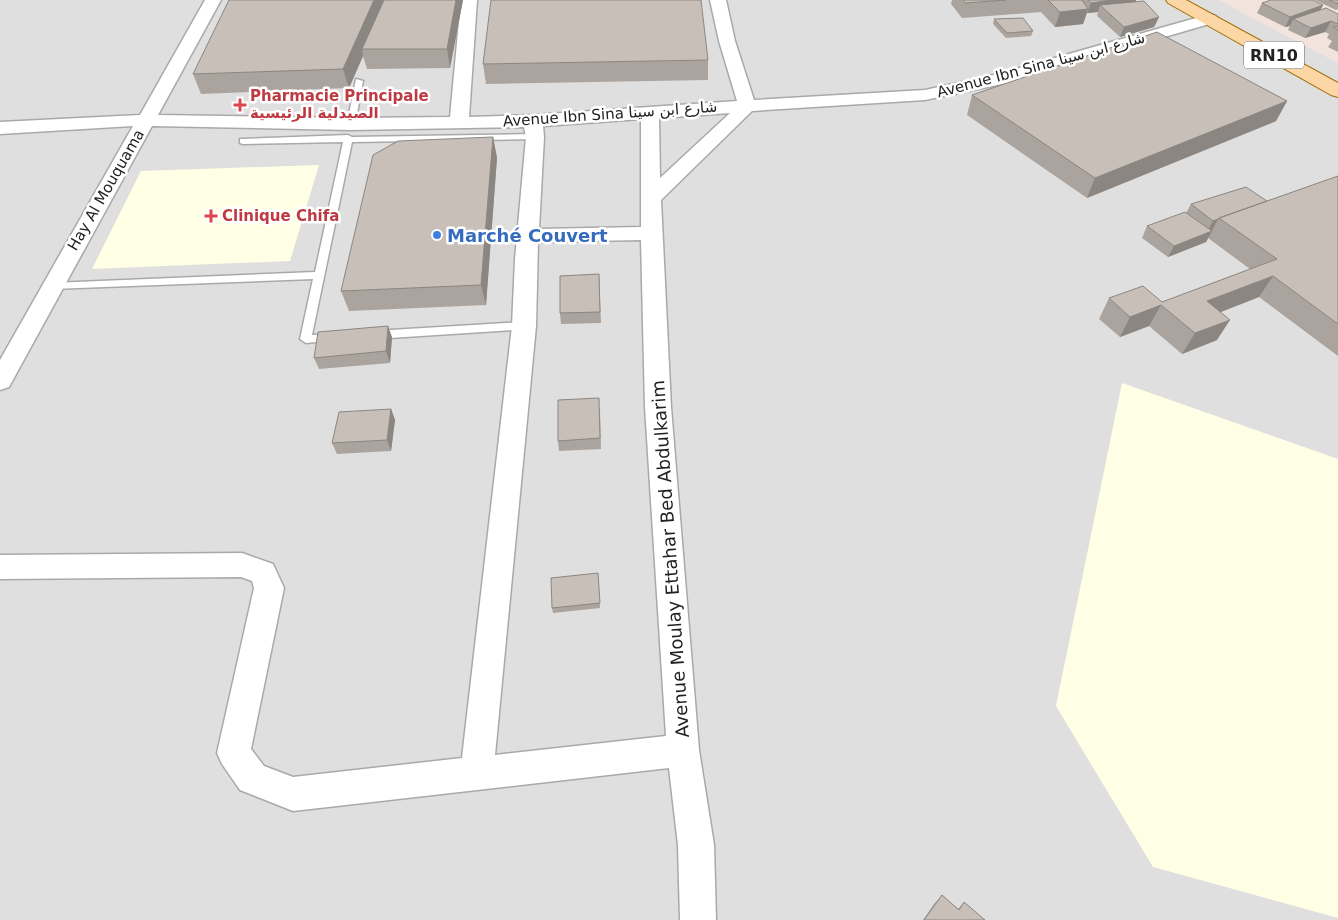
<svg xmlns="http://www.w3.org/2000/svg" width="1338" height="920" font-family="'DejaVu Sans','Noto Naskh Arabic',sans-serif">
	<rect width="100%" height="100%" fill="#f2efe9"/>
	<path fill="#e0dfdf" d="M0 0H1338V920H0Z"/>
	<path fill="#ffffe5" d="M319 165 290 261 92 269 141 171Z
		M1122 383 1338 459V918L1153 867 1056 706Z"/>
	<path fill="#f3e3dd" d="M1219 0H1338V63L1254 19Z"/>
	<g fill="none" stroke-linecap="round" stroke-linejoin="round">
		<defs>
			<path id="service" d="M356 79 363 81 355 124 351 127 347 124Z
				M535 134 539 137 538 139 352 142 312 335 338 334 340 337 338 340 306 343 300 339 313 279 52 289 47 286 52 283 315 272 343 142 243 144 240 143V139L348 135 352 137Z
				M524 322 530 326 528 329 374 339 368 335 374 331Z"/>
			<path id="minor" d="M205 0H221L158 115 351 118 450 117 461 0H477L469 117 533 115 737 101 719 41 710 0H726L735 41 754 100 925 90 998 74 1210 14 1216 16 1218 19 1216 22 1007 83 925 100 752 111 661 200 671 407 699 750 714 845 716 920H680L678 845 669 768 293 811 240 790 222 764 217 753 254 588 252 581 241 577 0 579V555L242 553 273 564 284 588 251 749 264 766 293 777 462 758 512 326 515 259 526 137 524 127 351 130 152 126 9 387 0 390V360L133 126 0 134V122L140 115ZM730 113 660 178 659 118ZM641 119V227L539 229 544 137 543 126ZM641 240 645 407 666 736 495 755 536 326 538 242Z"/>
			<path id="primary" d="M1166 0H1186L1338 83V97L1331 95 1168 3Z"/>
		</defs>
		<use href="#service" stroke="#a9a9a9" stroke-width="3"/>
		<use href="#minor" stroke="#a9a9a9" stroke-width="3"/>
		<use href="#primary" stroke="#a06b00" stroke-width="2"/>
		<use href="#service" fill="#fff" fill-rule="evenodd"/>
		<use href="#minor" fill="#fff" fill-rule="evenodd"/>
		<use href="#primary" fill="#fcd6a4" fill-rule="evenodd"/>
	</g>
	<path fill="#aba49e" d="M229 0H463L450 68 367 69 363 56 349 88 201 94 193 74Z
		M952 0H1136V2L1159 17 1154 27 1120 37 1097 16 1098 12 1087 13 1083 24 1055 27 1041 12 962 18 951 4Z
		M1315 0H1338V9L1336 10Z
		M1262 3 1323 5 1320 10 1338 14V52L1328 47 1332 41 1327 38 1329 34 1325 32 1305 38 1288 30 1290 26 1285 27 1257 13Z
		M994 19 1033 31 1031 36 1006 38 993 24Z
		M708 60V80L486 84 483 64Z
		M972 95 1287 101 1276 121 1087 198 967 115Z
		M493 137 497 158 486 305 349 311 341 291Z
		M1338 176V356L1259 297 1221 312 1217 340 1182 354 1149 326 1120 337 1099 319 1109 298 1162 302 1250 269 1208 238 1206 242 1168 257 1142 238 1147 226 1186 213 1191 204 1267 201Z
		M599 274 601 323 561 324 560 313Z
		M392 337 390 363 319 369 314 358Z
		M391 409 395 420 391 451 337 454 332 443Z
		M600 409 601 449 559 451 558 441Z
		M598 573 600 608 553 613 552 608Z
		M942 895 958 909 964 902 985 920H923L934 904Z"/>
	<path fill="#8b8681" d="M374 0H388L362 49 363 56 349 88 343 69Z
		M456 0H463L450 68 447 49Z
		M1112 0H1136L1134 7 1100 5 1098 12 1087 13 1091 3Z
		M1323 5 1318 15 1293 19 1290 26 1285 27 1290 17Z
		M1088 9 1083 24 1055 27 1060 12Z
		M1159 17 1154 27 1120 37 1124 27Z
		M1331 21 1325 32 1305 38 1311 28Z
		M1287 101 1276 121 1087 198 1095 178Z
		M493 137 497 158 486 305 481 285Z
		M1218 219 1212 231 1207 232 1213 221Z
		M1212 231 1206 242 1168 257 1174 246Z
		M1273 276 1259 297 1195 322 1207 301Z
		M1161 305 1149 326 1120 337 1130 317Z
		M1230 320 1217 340 1182 354 1195 333Z
		M388 326 392 337 390 363 386 351Z
		M391 409 395 420 391 451 387 440Z"/>
	<path fill="#c7bfb8" stroke="#8b8681" d="M229 0H374L343 69 193 74Z
		M384 0H456L447 49H362Z
		M491 0H701L708 60 483 64Z
		M963 0H1006L965 3Z
		M1048 0H1082L1088 9 1060 12Z
		M1088 0H1112L1091 3Z
		M1271 0H1313L1323 5 1315 8 1290 17 1262 3Z
		M1329 0H1338V4Z
		M1144 1 1159 17 1124 27 1100 5Z
		M1326 8 1338 14V24L1331 21 1311 28 1293 19Z
		M1023 18 1033 31 1007 33 994 19Z
		M1338 26V30L1333 27Z
		M1157 32 1287 101 1095 178 972 95Z
		M493 137 481 285 341 291 373 155 398 141Z
		M1338 176V324L1273 276 1207 301 1230 320 1195 333 1161 305 1130 317 1109 298 1143 286 1162 302 1277 259 1219 218Z
		M1246 187 1267 201 1219 218 1218 219 1213 221 1191 204Z
		M1185 212 1212 231 1174 246 1147 226Z
		M599 274 600 312 560 313V276Z
		M388 326 386 351 314 358 318 332Z
		M599 398 600 438 558 441V400Z
		M391 409 387 440 332 443 339 412Z
		M598 573 600 603 552 608 551 578Z
		M942 895 959 910 964 902 985 920H924Z"/>
	<g fill="#e0444e" stroke="#fff" stroke-width="2">
		<path d="M237.5 97.5h5v5h5v5h-5v5h-5v-5h-5v-5h5z"/>
		<path d="M208.5 208.5h5v5h5v5h-5v5h-5v-5h-5v-5h5z"/>
	</g>
	<circle fill="#3f7fe0" stroke="#fff" stroke-width="2" cx="437" cy="235" r="5"/>
	<g text-anchor="middle" dominant-baseline="central" stroke-width="5" stroke-linejoin="round" paint-order="stroke">
		<g font-size="15" fill="#222" stroke="#fff">
			<text transform="translate(1041 65) rotate(-15)">Avenue Ibn Sina شارع ابن سينا</text>
			<text transform="translate(610 114) rotate(-4)">Avenue Ibn Sina شارع ابن سينا</text>
			<text transform="translate(106 190) rotate(-60)">Hay Al Mouquama</text>
		</g>
		<g font-size="15" font-weight="bold" fill="#be3a42" stroke="#fff" text-anchor="start">
			<text x="250" y="96">Pharmacie Principale<tspan x="250" dy="17">الصيدلية الرئيسية</tspan></text>
			<text x="222" y="216">Clinique Chifa</text>
		</g>
		<rect fill="#fff" stroke="#646464" stroke-width="1" x="1244" y="41.5" width="60" height="27" rx="4"/>
		<g font-size="16" font-weight="bold" fill="#222">
			<text x="1274" y="55">RN10</text>
		</g>
		<g font-size="18" font-weight="bold" fill="#366cbe" stroke="#fff" text-anchor="start">
			<text x="447" y="235">Marché Couvert</text>
		</g>
		<g font-size="18" fill="#222" stroke="#fff">
			<text transform="translate(670 559) rotate(-94)">Avenue Moulay Ettahar Bed Abdulkarim</text>
		</g>
	</g>
</svg>
